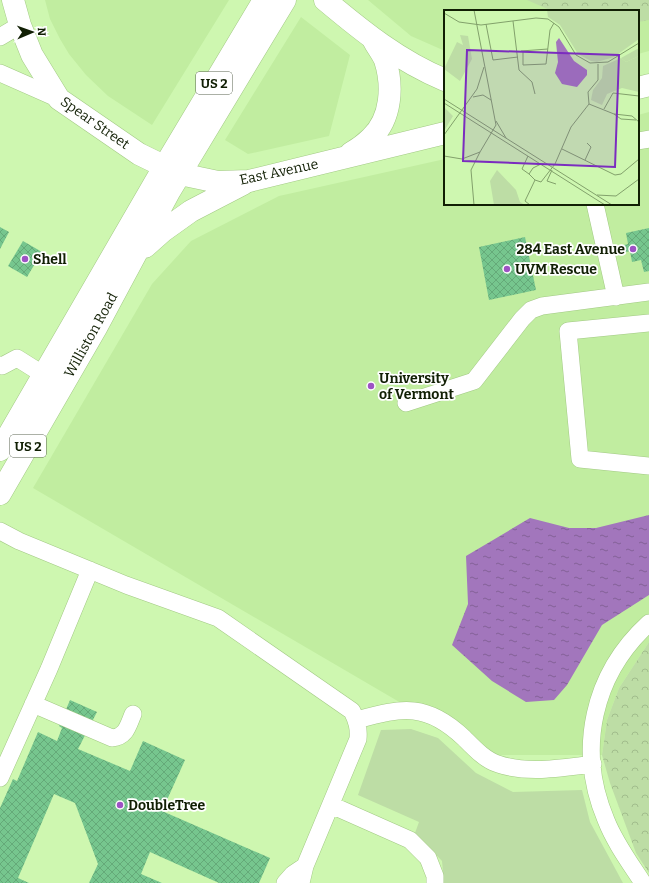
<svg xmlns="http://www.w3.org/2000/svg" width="649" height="883" font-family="Bitter,serif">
	<defs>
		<pattern id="forest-crowns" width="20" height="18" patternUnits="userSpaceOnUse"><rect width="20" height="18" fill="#bddda5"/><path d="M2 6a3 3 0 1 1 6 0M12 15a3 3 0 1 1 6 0" fill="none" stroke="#a1bd8c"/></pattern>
		<pattern id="water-ripples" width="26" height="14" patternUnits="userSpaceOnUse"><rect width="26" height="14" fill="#a276bc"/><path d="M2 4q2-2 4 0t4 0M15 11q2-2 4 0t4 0" fill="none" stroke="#836097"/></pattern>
		<pattern id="building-cross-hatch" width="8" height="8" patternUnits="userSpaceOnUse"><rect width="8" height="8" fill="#76c68e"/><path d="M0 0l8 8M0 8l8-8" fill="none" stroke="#65aa79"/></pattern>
	</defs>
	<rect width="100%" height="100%" fill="#cef7b0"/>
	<path fill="#c1eda0" d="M45 0H229L152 125 108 96 86 75 69 54 60 39 50 19Z
		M368 0H649V51L638 54V11H445V51L411 36Z
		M301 17 350 55 329 136 248 154 225 140Z
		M649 112V642L619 688 607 720 602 755H490L33 488 152 284 191 241 279 196 445 159V204H638V115Z"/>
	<path fill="#bddda5" d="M411 729 438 738 476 773 513 792 582 790 590 822 623 883H444L442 861 415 833 419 822 358 795 381 730Z"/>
	<path fill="url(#forest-crowns)" d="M527 0H649V20L638 22V11H552Z
		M649 642V873L636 853 610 783 602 755 607 720 619 688Z"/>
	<path fill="url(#water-ripples)" d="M649 515V595L602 625 567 685 554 700 526 702 492 681 452 645 468 604 466 556 530 518 569 528H596Z"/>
	<path fill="url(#building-cross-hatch)" d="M0 227 9 232 0 249Z
		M649 228V271L644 272 641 260 632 262 630 251 617 254 616 247 628 244 626 233Z
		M525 237 536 290 489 300 479 247Z
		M23 241 42 252 27 277 8 266Z
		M70 700 97 712 78 749 130 771 143 741 185 760 162 811 270 858 259 883H219L150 852 141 874 162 883H89L98 864 75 803 54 794 18 878 29 883H0V808L13 779 17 781 38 732 57 741 62 728 59 726Z"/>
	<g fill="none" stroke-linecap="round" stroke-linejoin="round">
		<defs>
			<path id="minor" d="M0 37 20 25
				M0 73 59 99
				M638 141 649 139
				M595 204 616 297
				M649 323 568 331 580 459 649 466
				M0 365 2 366 17 358 44 375
				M406 403 474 381 522 319 531 310 542 306 649 292
				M0 531 19 541 126 585 218 618 352 711C357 721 359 728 358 739L305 866 301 883
				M33 704 112 738C126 737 128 726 133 714
				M357 720C403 707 427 703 464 738 474 748 485 760 498 764 527 774 563 768 593 764
				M0 778 49 669 90 570
				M331 805 410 840 428 858 435 876V883
				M285 883 293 874 305 866
				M643 883C630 863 615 843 606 820 576 749 593 674 649 623"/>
			<path id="major" d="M13 0 20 25 32 55 59 99 139 154 180 174 218 182 249 181 445 133
				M325 0C362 31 399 61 445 80
				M638 88 649 85
				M351 153C358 149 365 144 371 138 392 118 393 85 385 60 382 53 377 47 374 41
				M145 247 163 231 191 211 243 184
				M0 450 164 167 264 0
				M0 494 96 328 169 192 285 0"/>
		</defs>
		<use href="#minor" stroke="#a2c984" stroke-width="18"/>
		<use href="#major" stroke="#a2c984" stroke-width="23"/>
		<use href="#minor" stroke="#fff" stroke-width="17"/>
		<use href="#major" stroke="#fff" stroke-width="22"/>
	</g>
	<g fill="#9d52c4" stroke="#fff" stroke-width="1.5">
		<circle cx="633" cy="249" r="4"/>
		<circle cx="25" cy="259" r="4"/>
		<circle cx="507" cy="269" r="4"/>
		<circle cx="371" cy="386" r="4"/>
		<circle cx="120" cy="805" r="4"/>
	</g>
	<g text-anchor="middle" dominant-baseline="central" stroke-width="3.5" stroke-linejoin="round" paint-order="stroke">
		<g fill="#fff" stroke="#58624f" stroke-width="1">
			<rect x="196" y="72" width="36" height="22" rx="3"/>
			<rect x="10" y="435" width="36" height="22" rx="3"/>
		</g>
		<g font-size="13" font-weight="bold" fill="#111f04">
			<text x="214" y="83">US 2</text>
			<text x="28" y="446">US 2</text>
		</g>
		<g font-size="14" fill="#111f04" stroke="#fff">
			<text transform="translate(95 123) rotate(35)">Spear Street</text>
			<text transform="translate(279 172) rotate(-12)">East Avenue</text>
			<text transform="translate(91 335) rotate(-61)">Williston Road</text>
		</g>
		<g font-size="14" font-weight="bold" fill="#111f04" stroke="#fff" text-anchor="start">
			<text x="625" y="249" text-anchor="end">284 East Avenue</text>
			<text x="33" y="259">Shell</text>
			<text x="515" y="269">UVM Rescue</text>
			<text x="379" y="378">University<tspan x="379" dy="16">of Vermont</tspan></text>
			<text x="128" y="805">DoubleTree</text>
		</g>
	</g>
	<g transform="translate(444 10)">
		<rect width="195" height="195" fill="#cef7b0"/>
		<path d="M195 46V82L178 78 163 84 158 95 147 90 149 80 158 68 159 56 177 48 182 52ZM0 97 9 106 0 121Z" fill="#bddda5"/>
		<path d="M103 0H195V29L170 47 153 52 147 51 134 44 116 15 104 7ZM16 25 24 26 28 49 16 71 0 59 13 32 19 35ZM195 38V46L182 52 177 48ZM53 160 72 180 76 192 81 195H50L46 171Z" fill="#bddda5"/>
		<path d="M115 28 130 51 143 60V65L133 77 118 74 111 63 114 52 112 32Z" fill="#a276bc"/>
		<path fill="none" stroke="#82a16b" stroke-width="1" d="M0 3 15 12 37 15 92 8 104 9 115 17 132 45 146 53 164 52 195 33M69 11 75 60 88 72 91 84M42 14 49 50 74 47M77 41 104 39M79 41V55L102 54 106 20 110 13M29 87 39 85 47 90M0 89 168 195M0 93 161 195M145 94 170 104 188 106 195 112M145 94 144 82 154 70V54M160 99 169 83 195 86M170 104 177 109 192 110M52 111 62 128M0 125 33 79 40 57M118 139 171 165 177 164 195 149M0 146 18 149 36 142 52 115 30 0M84 146 78 159 85 164 89 158 97 154M141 150 147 137 143 133M108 160 103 171 112 174M85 164 91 170 97 172 111 154 127 117 145 94M153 185 172 186 195 169M30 195 27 160 36 142M86 195 81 191 91 170M195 195V182"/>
		<path fill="#7b2cbf" fill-opacity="0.15" stroke="#7b2cbf" stroke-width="2" d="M23 40 175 45 171 157 19 151Z"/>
		<rect width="195" height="195" fill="none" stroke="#111f04" stroke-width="2"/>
	</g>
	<g transform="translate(32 32) rotate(88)" stroke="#ffffff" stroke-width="3" paint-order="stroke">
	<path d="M0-3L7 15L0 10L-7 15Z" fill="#111f04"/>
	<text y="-6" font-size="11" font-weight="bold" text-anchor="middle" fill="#111f04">N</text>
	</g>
</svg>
